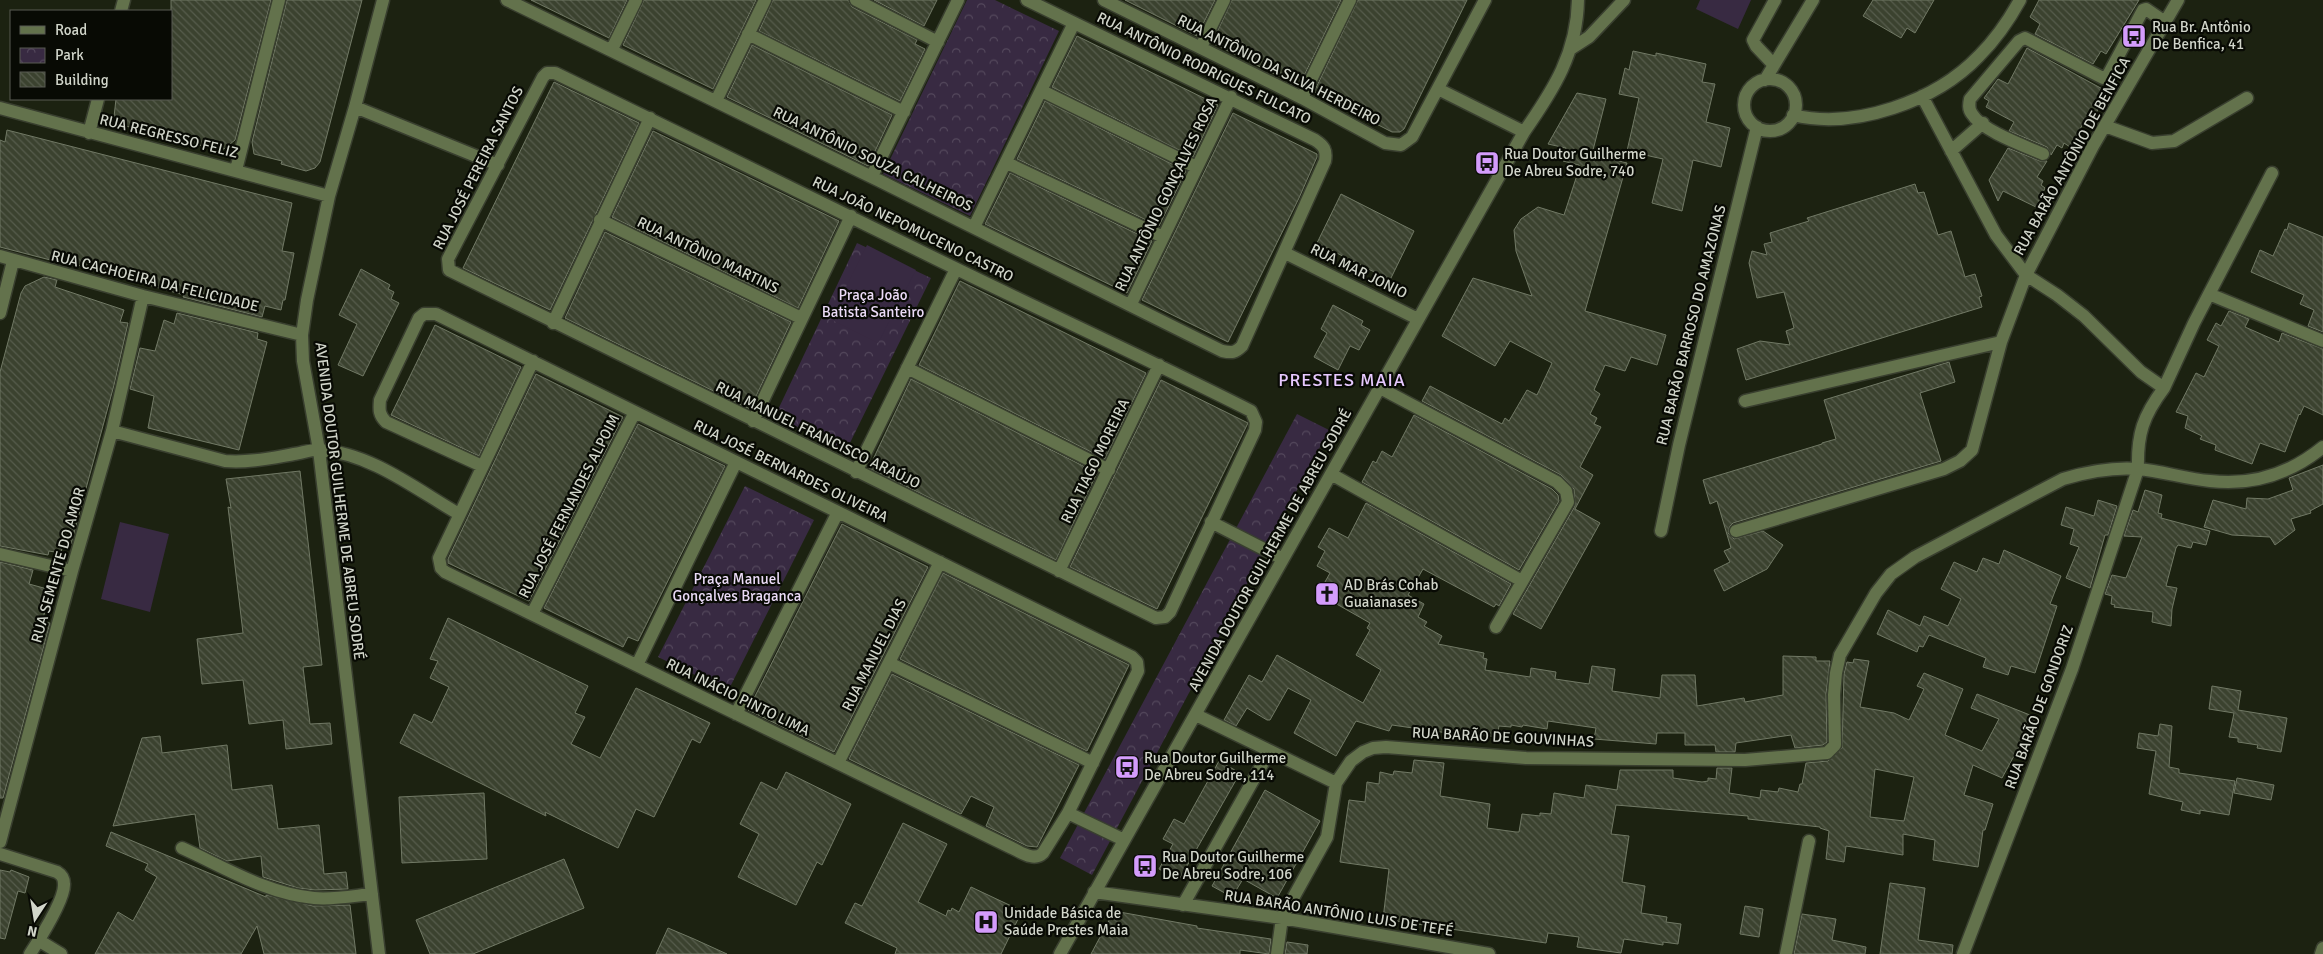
<svg xmlns="http://www.w3.org/2000/svg" width="2323" height="954" font-family="Signika,sans-serif">
	<defs>
		<pattern id="park-crowns" width="20" height="18" patternUnits="userSpaceOnUse" patternTransform="scale(1.25)"><rect width="20" height="18" fill="#382a42"/><path d="M2 6a3 3 0 1 1 6 0M12 15a3 3 0 1 1 6 0" fill="none" stroke="#54485c"/></pattern>
		<pattern id="building-back-hatch" width="6" height="6" patternUnits="userSpaceOnUse" patternTransform="scale(1.25)"><rect width="6" height="6" fill="#3b422f"/><path d="M-1 5l2 2M0 0l6 6M5-1l2 2" fill="none" stroke="#565c4c"/></pattern>
	</defs>
	<rect width="100%" height="100%" fill="#1c2211"/>
	<path fill="url(#park-crowns)" d="M967 0H995L1059 31 970 216 883 174Z
		M857 243 931 278 846 451 775 416Z
		M1297 414 1329 430 1092 875 1060 858Z
		M745 486 814 520 728 691 658 657Z"/>
	<path fill="#382a42" d="M1700 0H1751L1738 29 1696 9Z
		M867 245 916 270 878 343 830 319Z
		M120 522 169 534 150 612 101 599Z"/>
	<path fill="url(#building-back-hatch)" stroke="#717965" fill-rule="evenodd" d="M171 0H271L235 140 224 149 207 147 118 124 114 117 116 99H171Z
		M287 0H362L320 162 315 168 306 171 281 164 282 161 254 154 252 142Z
		M531 0H627L609 38Z
		M644 0H756L713 89 623 45Z
		M773 0H848L852 7 917 40 915 44 925 49 900 101 759 31Z
		M874 0H937L924 26Z
		M1125 0H1215L1197 36Z
		M1232 0H1341L1299 86 1212 43Z
		M1358 0H1467L1404 129 1400 132H1392L1314 92Z
		M1873 0H1934L1915 33 1907 28 1901 38 1863 16Z
		M2039 0H2139L2106 54 2101 51 2093 64 2035 34 2040 24 2030 17Z
		M1077 36 1218 105 1193 157 1052 87Z
		M752 45 892 115 868 166 727 97Z
		M2027 48 2108 92 2089 125 2084 122 2070 147 2064 143 2062 148 2057 145 2051 155 2047 147 2009 131 2014 122 1986 107 1989 101 1984 98 1998 79 2008 84Z
		M1633 51 1656 56V53L1706 64 1702 82 1715 84 1706 122 1730 128 1721 167 1693 160 1682 211 1652 203 1663 159 1627 151 1639 98 1619 94 1625 68 1629 70Z
		M554 82 639 123 550 310 463 268Z
		M1577 93 1606 99 1592 154 1627 163 1585 311 1666 335 1657 365 1631 357 1625 371 1605 365 1594 390 1600 394 1590 414 1597 418 1594 424 1601 427 1580 467 1593 475 1575 509 1600 523 1541 629 1513 614 1575 506 1574 489 1561 475 1422 401 1430 386 1502 424 1505 418 1509 421 1527 390 1537 395 1552 363 1510 341 1495 366 1442 336 1473 278 1532 296 1516 251 1514 230 1521 219 1538 207 1564 215 1579 169V165L1563 161 1566 148 1548 144Z
		M1045 101 1186 171 1159 226 1017 159Z
		M1233 113 1317 154V157L1299 198 1228 342 1142 300Z
		M7 130 292 203 282 251 294 253 285 300H283L281 310 265 306 262 317 183 297 184 295 63 261 62 263 0 247V140L5 142Z
		M653 131 839 221 798 308 612 217Z
		M2008 148 2040 161H2047L2037 177 2043 181 2041 185 2045 188 2036 207 2003 191 1998 201 1989 180Z
		M1010 173 1152 241 1127 293 985 224Z
		M1915 184 1918 193 1924 192 1938 235 1951 231 1965 277 1975 274 1982 296 1979 297 1982 307 1746 380 1737 349 1760 341 1790 345 1786 331 1794 328 1784 292 1757 298 1749 263 1752 251 1767 255 1764 244 1772 242 1770 233 1809 221 1807 218Z
		M1341 194 1414 231 1390 280 1317 243Z
		M2289 223 2323 237V332L2308 326 2314 310 2300 304 2304 295 2251 272 2260 250 2273 256 2285 229 2287 230Z
		M605 232 791 322 750 409 565 318Z
		M361 269 390 285 388 289 394 292 391 299 399 303 363 376 338 365 357 324 339 315Z
		M44 277 57 280 55 287 124 310 120 322 128 323 114 385 71 544 63 543 61 553 49 551 48 555 0 546V372L21 293 25 286Z
		M960 281 1146 373 1105 459 919 365Z
		M1333 305 1363 321 1361 325 1370 330 1359 350 1350 346 1338 370 1314 357 1327 333 1321 329Z
		M2229 311 2249 319 2245 327 2279 342 2282 333 2323 349V415L2304 406 2300 415 2299 414 2285 452 2260 443 2252 464 2215 450 2216 445 2200 439 2202 436 2185 428 2188 416 2176 412 2196 373 2204 377 2219 346 2207 340 2216 323 2221 326Z
		M177 313 258 333 257 339 267 342 239 450 148 428 154 396 130 389 140 348 155 351 164 320 174 324Z
		M435 325 521 367 479 456 391 415Z
		M1949 362 1955 382 1920 393 1941 461 1733 523 1730 526 1728 533 1734 539 1763 531 1783 545 1767 569 1724 591 1714 570 1730 562 1724 551 1731 548 1717 501 1710 504 1703 480 1822 444V443L1836 439 1824 400Z
		M536 374 623 417 529 601 448 563V559Z
		M911 379 1097 473 1056 560 869 468Z
		M1161 380 1248 423 1157 609 1070 567Z
		M1414 415 1552 489 1558 495 1559 501 1519 570 1362 482 1373 461 1376 463 1382 451 1392 457Z
		M638 424 725 466 638 641 628 637 623 647 544 608Z
		M2323 465V504L2310 511 2311 513 2291 519 2295 530 2275 545 2270 537 2232 535 2204 527 2213 500 2246 509 2247 498 2268 499 2293 490 2289 478Z
		M300 471 322 665 303 667 310 724 330 723 332 744 286 749 283 720 249 724 243 680 202 684 197 639 243 633 228 507 231 508 226 479Z
		M2145 490 2162 495 2158 513 2162 514 2161 518 2210 531 2206 545 2193 542 2191 548 2178 545 2176 548 2166 586 2177 588 2172 609 2171 626 2152 622 2153 612 2114 607 2115 605 2111 604 2112 596 2105 594 2112 575 2126 578 2142 537 2124 536 2133 510 2138 512Z
		M2098 500 2117 506 2108 535H2105L2090 588 2066 578 2079 547 2070 544 2074 529 2061 525 2066 507 2094 516Z
		M1366 503 1511 584 1499 606 1496 604 1494 607 1423 569 1408 595 1424 604 1418 617 1427 622 1424 626 1442 636 1438 644 1484 653 1483 658 1487 659 1485 670 1530 677 1531 668 1556 672 1555 679 1589 684 1592 666 1615 669 1612 691 1660 698 1662 675H1695L1697 706 1744 698 1745 702 1783 695V656L1816 657V661H1830L1826 694 1827 742 1823 745 1795 748 1791 735 1736 743 1735 752H1716L1715 745H1685V733H1657L1656 744 1594 739 1596 728 1548 721 1547 729 1523 725 1522 727 1511 725V727L1499 726 1497 737 1462 732V735L1392 725 1389 731 1356 721 1336 756 1294 733 1311 700 1288 688 1270 720H1267L1247 708 1236 726 1224 720 1249 675 1262 682 1277 655 1363 703 1381 670 1356 655 1370 630 1367 628 1370 623 1326 598 1329 593 1321 589 1330 573 1317 566 1325 551 1318 547 1329 528 1348 538Z
		M842 524 928 567 834 752 748 710Z
		M2004 550 2061 576 2050 604 2057 606 2035 673 2011 666 2008 675 1983 667 1986 658 1929 635 1923 647 1919 646 1917 652 1877 634 1888 610 1920 626 1924 616 1948 626 1961 599 1941 589 1954 562 1977 572 1983 558 1999 564Z
		M0 562 33 570 29 584 51 590 42 622 50 623 3 798H0Z
		M943 573 1129 665 1087 751 900 659Z
		M448 618 588 686 575 713 585 717 571 744 600 758 636 688 710 723 700 743 692 739 654 817 636 809 618 848 545 812 546 816 400 743 414 714 432 723 449 687 430 678 438 661 430 659Z
		M1854 659 1869 661 1860 707 1894 713 1909 720 1924 689 1917 686 1924 673 1963 689 1945 735 1982 751 1999 719 1971 708 1977 694 2040 719 2034 737 2026 734 2002 778 1973 765 1964 795 1993 804 1985 830H1983L1978 867 1933 860 1935 840 1903 834V855L1846 846 1844 862 1826 859 1829 831 1820 828V827L1748 819V816L1616 805 1611 834 1629 836 1622 882 1645 886 1641 913 1667 917 1666 922 1681 924 1678 944 1663 942V945L1624 939 1621 953 1577 947 1579 937 1548 933 1546 943 1383 919 1389 869 1340 862 1349 800 1365 802 1367 782 1379 784 1380 772 1393 775 1394 771 1412 773 1414 760 1444 763 1440 796 1490 804 1487 828 1516 832H1519L1522 814 1540 816V813L1551 814 1554 793 1584 798 1586 785 1617 790 1620 770H1673V778L1702 782 1708 781V778L1716 779 1717 768H1732L1729 793 1760 798 1761 790 1778 792 1779 788 1798 792 1800 784H1802L1806 763 1828 761 1842 748 1844 674 1847 662 1853 663ZM1875 769 1914 777 1904 821 1870 817Z
		M892 674 1079 765 1037 847 1027 846 986 826 994 807 971 796 961 814 849 759Z
		M2212 686 2241 691 2238 710 2287 718 2281 752 2257 748 2258 745 2238 742V738L2229 737 2234 713 2209 709Z
		M2160 724 2172 726 2169 767 2179 769V773L2235 781 2229 815 2200 810V814L2181 810 2183 802 2149 794 2156 751 2137 748 2139 733 2158 736Z
		M160 736 162 753 227 745 232 790 272 785 278 829 319 825 324 874 346 872 348 889 315 890 298 888 266 878 263 877 261 856 227 861 200 848 195 814 113 826 142 738Z
		M1219 761 1240 773 1179 880 1159 869 1173 844 1163 839 1174 819 1184 824Z
		M786 772 851 804 822 865 817 862 796 905 738 877 759 834 740 824 761 782 777 790Z
		M2237 778 2274 785 2271 800 2234 793Z
		M1265 790 1320 821 1277 898 1243 879 1232 897 1212 886Z
		M484 793 487 859 402 863 399 797Z
		M903 823 947 844 918 902 946 916 948 910 951 911 952 908 959 912 971 887 1022 911 1001 954H895L897 948 845 923 855 903 862 906Z
		M111 832 266 897V895L313 906 350 905 356 954H264L257 926 241 954H95L118 912 133 921 157 877 145 870 148 864 106 846Z
		M564 859 584 908 473 954H430L416 920Z
		M0 870 10 872 11 870 29 877 25 893 18 891 5 939 0 938Z
		M1890 883 1925 888 1918 940 1953 945 1952 954H1880Z
		M1745 906 1763 909 1759 937 1740 934Z
		M1114 911 1197 926V928L1271 939 1269 954 1240 950V954H1091Z
		M1802 914 1836 919 1832 940 1866 947 1865 954H1794Z
		M668 928 694 939 727 954H656Z
		M1287 942 1308 945 1307 954H1285Z"/>
	<g fill="none" stroke-linecap="round" stroke-linejoin="round">
		<defs>
			<path id="minor" d="M507 0 880 181 1222 351C1232 353 1235 353 1242 346L1325 161C1327 150 1324 146 1315 140L1027 0
				M856 0 938 42
				M1104 0 1302 98 1385 143 1401 145 1412 137 1485 0
				M121 11 124 0
				M748 34 904 112
				M1201 47 1224 0
				M1572 48 1589 37 1624 0
				M612 49 636 0
				M1774 65 1756 46 1753 40 1775 0
				M547 73H555C694 140 832 208 971 276 1064 321 1158 364 1251 411L1256 422 1255 430 1170 612 1165 617 1156 618 449 270 448 259 543 77Z
				M1744 105a26 26 0 1 1 52 0a26 26 0 1 1-52 0Z
				M1765 80 1813 0
				M1438 89 1524 132
				M1042 91 1196 167
				M1922 96 1996 235 2026 275 2057 295 2084 316 2141 372 2164 388C2143 416 2137 434 2138 469L2072 669 1963 954
				M1302 98 1350 0
				M716 101 765 0
				M355 107 498 165
				M0 108 329 196
				M1793 115C1855 130 1936 101 1979 56 1995 40 2009 20 2020 0
				M2105 126 2152 143 2174 141 2247 98
				M89 133 98 99
				M1951 151 1983 123
				M2043 154C2025 146 1982 131 1972 114 1968 109 1969 104 1970 99L2019 41 2025 38 2031 41 2103 78 2108 75 2143 10 2146 9 2165 22
				M1007 163 1163 237
				M236 170 279 0
				M872 176 958 0
				M600 220 801 318
				M974 227 1074 23
				M1285 253 1418 319
				M0 256 143 296 302 335
				M2209 294 2323 341
				M1131 304 1231 97
				M0 313 13 261
				M553 323 650 118
				M907 368 1109 470
				M1380 388 1557 482 1566 491 1568 502 1496 627
				M2164 388 2194 323 2272 173
				M1745 401 2001 342
				M753 421 851 216
				M112 431 225 461C248 463 271 458 294 454 302 453 312 449 320 450 371 453 417 490 459 514
				M482 466 386 422C379 415 379 410 380 400L419 318 424 314H436C668 427 900 542 1132 657L1137 662 1138 671 1068 813 1043 853C1034 862 1021 852 1012 848L445 572 441 568 439 558 533 361
				M856 472 956 269
				M1331 474 1522 581
				M1211 522 1283 559
				M1661 531 1679 445 1757 127
				M1736 531 1944 469 1960 461 1972 450 2001 342 2026 275 2093 146 2178 0
				M0 554 72 571
				M1059 571 1159 365
				M532 614 635 412
				M889 663 1093 763
				M637 665 736 462
				M736 714 838 512
				M1196 715 1336 783
				M838 763 940 562
				M1068 813 1124 840
				M0 842 72 571 112 431 143 296
				M182 848C224 867 267 894 314 898 332 900 353 896 372 894
				M0 854 57 872C62 875 64 878 64 884 65 899 39 940 30 954
				M1094 892 1282 918 1489 954
				M1183 905 1269 752
				M38 940 61 954
				M379 954 319 450 303 361 302 335 307 300 329 196 355 107 383 0
				M1060 954 1524 132C1554 89 1577 53 1578 0
				M1277 954 1282 918 1327 837 1336 783 1351 761 1363 752 1373 748 1386 747 1526 758 1745 760 1827 753 1835 745 1834 695 1836 673 1840 655 1876 593 1891 574 1915 557 2063 479C2087 472 2113 467 2138 469 2162 471 2186 479 2210 481 2253 486 2290 474 2323 447
				M1786 954 1809 841
				M2321 954 2323 948"/>
		</defs>
		<use href="#minor" stroke="#393f2f" stroke-width="15"/>
		<use href="#minor" stroke="#63724c" stroke-width="12"/>
	</g>
	<defs>
		<symbol id="bus-square" viewBox="-11 -11 22 22"><rect x="-9" y="-9" width="18" height="18" rx="4" fill="#d49cfc" stroke="#080a04"/><path d="M-5-6H5V4H4V6H2V4H-2V6H-4V4H-5ZM-3.5-4V0h7V-4ZM-3.5 1.2v1.5H-2V1.2ZM2 1.2v1.5H3.5V1.2Z" fill="#111"/></symbol>
		<symbol id="church-square" viewBox="-11 -11 22 22"><rect x="-9" y="-9" width="18" height="18" rx="4" fill="#d49cfc" stroke="#080a04"/><path d="M-1.2-6h2.4v3.5h3.3v2.4h-3.3V6h-2.4V-.1h-3.3v-2.4h3.3Z" fill="#111"/></symbol>
		<symbol id="hospital-square" viewBox="-11 -11 22 22"><rect x="-9" y="-9" width="18" height="18" rx="4" fill="#d49cfc" stroke="#080a04"/><path d="M-5-5h3v3.5h4V-5h3V5h-3V1.5h-4V5h-3Z" fill="#111"/></symbol>
	</defs>
	<g fill-rule="evenodd">
		<use href="#bus-square" x="2120" y="22" width="28" height="28"/>
		<use href="#bus-square" x="1473" y="149" width="28" height="28"/>
		<use href="#church-square" x="1313" y="580" width="28" height="28"/>
		<use href="#bus-square" x="1113" y="753" width="28" height="28"/>
		<use href="#bus-square" x="1131" y="852" width="28" height="28"/>
		<use href="#hospital-square" x="972" y="908" width="28" height="28"/>
	</g>
	<g text-anchor="middle" dominant-baseline="central" stroke-width="4.5" stroke-linejoin="round" paint-order="stroke">
		<g font-size="15" fill="#d1d5ca" stroke="#080a04" text-anchor="start">
			<text x="2152" y="27">Rua Br. Antônio<tspan x="2152" dy="17">De Benfica, 41</tspan></text>
			<text x="1504" y="154">Rua Doutor Guilherme<tspan x="1504" dy="17">De Abreu Sodre, 740</tspan></text>
			<text x="1344" y="585">AD Brás Cohab<tspan x="1344" dy="17">Guaianases</tspan></text>
			<text x="1144" y="758">Rua Doutor Guilherme<tspan x="1144" dy="17">De Abreu Sodre, 114</tspan></text>
			<text x="1162" y="857">Rua Doutor Guilherme<tspan x="1162" dy="17">De Abreu Sodre, 106</tspan></text>
			<text x="1004" y="913">Unidade Básica de<tspan x="1004" dy="17">Saúde Prestes Maia</tspan></text>
		</g>
		<g font-size="15" fill="#d1d5ca" stroke="#080a04">
			<text transform="translate(1204 68) rotate(26)">RUA ANTÔNIO RODRIGUES FULCATO</text>
			<text transform="translate(1279 70) rotate(27)">RUA ANTÔNIO DA SILVA HERDEIRO</text>
			<text transform="translate(169 136) rotate(14)">RUA REGRESSO FELIZ</text>
			<text transform="translate(2072 156) rotate(-61)">RUA BARÃO ANTÔNIO DE BENFICA</text>
			<text transform="translate(873 159) rotate(26)">RUA ANTÔNIO SOUZA CALHEIROS</text>
			<text transform="translate(478 168) rotate(-63)">RUA JOSÉ PEREIRA SANTOS</text>
			<text transform="translate(1166 194) rotate(-64)">RUA ANTÔNIO GONÇALVES ROSA</text>
			<text transform="translate(913 229) rotate(26)">RUA JOÃO NEPOMUCENO CASTRO</text>
			<text transform="translate(708 255) rotate(26)">RUA ANTÔNIO MARTINS</text>
			<text transform="translate(1359 271) rotate(26)">RUA MAR JONIO</text>
			<text transform="translate(155 281) rotate(14)">RUA CACHOEIRA DA FELICIDADE</text>
			<text transform="translate(1691 325) rotate(-76)">RUA BARÃO BARROSO DO AMAZONAS</text>
			<text transform="translate(818 435) rotate(26)">RUA MANUEL FRANCISCO ARAÚJO</text>
			<text transform="translate(1095 461) rotate(-64)">RUA TIAGO MOREIRA</text>
			<text transform="translate(791 471) rotate(26)">RUA JOSÉ BERNARDES OLIVEIRA</text>
			<text transform="translate(340 501) rotate(83)">AVENIDA DOUTOR GUILHERME DE ABREU SODRÉ</text>
			<text transform="translate(569 506) rotate(-63)">RUA JOSÉ FERNANDES ALPOIM</text>
			<text transform="translate(1270 550) rotate(-61)">AVENIDA DOUTOR GUILHERME DE ABREU SODRÉ</text>
			<text transform="translate(58 565) rotate(-74)">RUA SEMENTE DO AMOR</text>
			<text transform="translate(874 655) rotate(-63)">RUA MANUEL DIAS</text>
			<text transform="translate(738 697) rotate(26)">RUA INÁCIO PINTO LIMA</text>
			<text transform="translate(2039 707) rotate(-70)">RUA BARÃO DE GONDORIZ</text>
			<text transform="translate(1503 737) rotate(3)">RUA BARÃO DE GOUVINHAS</text>
			<text transform="translate(1339 913) rotate(9)">RUA BARÃO ANTÔNIO LUIS DE TEFÉ</text>
		</g>
		<g font-size="15" fill="#ebdbf7" stroke="#080a04">
			<text x="873" y="295">Praça João<tspan x="873" dy="17">Batista Santeiro</tspan></text>
			<text x="737" y="579">Praça Manuel<tspan x="737" dy="17">Gonçalves Braganca</tspan></text>
		</g>
		<g font-size="18" letter-spacing="1" fill="#e7c9ff" stroke="#080a04">
			<text x="1342" y="380">PRESTES MAIA</text>
		</g>
	</g>
	<rect x="10" y="10" width="162" height="90" fill="#080a04" stroke="#585b53"/>
	<rect x="20" y="26" width="25" height="8" fill="#63724c" stroke="#585b53"/>
	<text x="55" y="35" font-size="15" fill="#d1d5ca">Road</text>
	<rect x="20" y="48" width="25" height="15" fill="url(#park-crowns)" stroke="#585b53"/>
	<text x="55" y="60" font-size="15" fill="#d1d5ca">Park</text>
	<rect x="20" y="72" width="25" height="15" fill="url(#building-back-hatch)" stroke="#585b53"/>
	<text x="55" y="85" font-size="15" fill="#d1d5ca">Building</text>
	<g transform="translate(35 919) rotate(192)" stroke="#080a04" stroke-width="4" paint-order="stroke">
	<path d="M0-4L9 19L0 12L-9 19Z" fill="#d1d5ca"/>
	<text y="-8" font-size="14" font-weight="bold" text-anchor="middle" fill="#d1d5ca">N</text>
	</g>
</svg>
